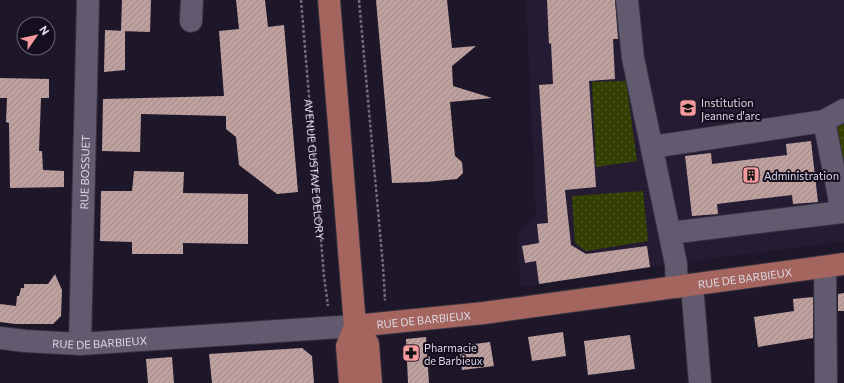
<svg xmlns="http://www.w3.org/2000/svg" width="844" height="383" font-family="Commissioner,sans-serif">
	<defs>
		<pattern id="grass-dots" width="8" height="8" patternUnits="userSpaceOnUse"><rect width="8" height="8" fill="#344002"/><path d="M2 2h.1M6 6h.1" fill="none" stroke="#515b27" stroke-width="1.8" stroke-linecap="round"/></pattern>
		<pattern id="building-hatch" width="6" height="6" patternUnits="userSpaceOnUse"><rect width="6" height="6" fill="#bea19f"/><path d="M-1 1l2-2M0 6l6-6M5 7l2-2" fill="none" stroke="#9f8988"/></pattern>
	</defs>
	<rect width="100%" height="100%" fill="#1e1729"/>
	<path fill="#251c34" d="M526 0H844V241L656 266 521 287 517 235 536 216Z"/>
	<path fill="url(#grass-dots)" d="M626 81 637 161 596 167 592 82Z
		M844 123V178L837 124Z
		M643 191 648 241 586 251 575 243 572 196Z"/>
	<path fill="url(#building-hatch)" d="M122 0H151L150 32 121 31Z
		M236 0H265L268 27 284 25 298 192 277 194 239 165 236 137 226 129V116L141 114 140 152 102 151 103 99 224 96 219 31 239 29Z
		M376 0H447L452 48 476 46 452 66 453 86 492 98 450 102 455 156 462 162 463 173 457 179 426 182 392 183Z
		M547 0H615L618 39H613L615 79 589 81 596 187 565 190 571 245 586 254 647 246 650 267 539 284 536 261 525 263 522 246 539 243 537 224 548 223 539 85 553 84 551 43 549 44Z
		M105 30 125 31V70L104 72Z
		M0 78 49 79V98H41L39 151H42L43 170 64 171V187L10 188 9 123 6 122 7 98H0Z
		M811 141 818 202 793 204 792 195 717 204 718 214 692 216 685 156 711 153 712 164 787 155 786 144Z
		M134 171 184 172 183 193 248 194V244L183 243V254H132V242L100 241 101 191H132Z
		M55 274 62 290 61 316 53 324H15L0 322V304L16 306 17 296H19L21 288H24V284H48Z
		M844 293V311H838V294Z
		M813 297V338L758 347 754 317 794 311 793 299Z
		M563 332 566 356 532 361 528 337Z
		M630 335 635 369 588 375 584 341Z
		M426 337 429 383H408L406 339Z
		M490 342 494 366 462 370 459 346Z
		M302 348 312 356 314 383H212L209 354Z
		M172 357 174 383H148L146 359Z"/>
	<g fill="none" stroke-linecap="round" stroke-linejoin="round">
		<defs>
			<g id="minor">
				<path d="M627 0 633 58 676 264 677 287"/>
				<path d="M191 21 192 0"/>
				<path d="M824 121 844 110"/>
				<path d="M652 147 824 121 842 212 670 233"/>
				<path d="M825 267 826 383"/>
				<path d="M692 285 700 383"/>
				<path id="s2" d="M0 338 25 341 80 344 355 326"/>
				<path id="s3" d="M80 344 88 0"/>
			</g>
			<g id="major">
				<path d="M329 0 355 326 347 346 350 383"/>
				<path id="s4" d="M355 326 484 313 844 264"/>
				<path d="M355 326 368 344 371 383"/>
			</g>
		</defs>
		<use href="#minor" stroke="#373240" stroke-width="24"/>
		<use href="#major" stroke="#373240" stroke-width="24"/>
		<g stroke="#716c7b" stroke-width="2.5" stroke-dasharray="3 2" stroke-linecap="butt">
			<path id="s1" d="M301 0 324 276 328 306"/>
			<path d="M359 0 383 266 385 299 384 300"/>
		</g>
		<use href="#minor" stroke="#625a6f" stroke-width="22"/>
		<use href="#major" stroke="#a3655d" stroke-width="22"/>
	</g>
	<defs>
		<symbol id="school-square" viewBox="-11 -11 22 22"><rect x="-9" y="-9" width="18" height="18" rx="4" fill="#f59b9e" stroke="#150e1f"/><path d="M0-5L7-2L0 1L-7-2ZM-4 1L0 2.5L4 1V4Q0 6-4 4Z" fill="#111"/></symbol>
		<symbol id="building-square" viewBox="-11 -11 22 22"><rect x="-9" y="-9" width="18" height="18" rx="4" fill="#f59b9e" stroke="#150e1f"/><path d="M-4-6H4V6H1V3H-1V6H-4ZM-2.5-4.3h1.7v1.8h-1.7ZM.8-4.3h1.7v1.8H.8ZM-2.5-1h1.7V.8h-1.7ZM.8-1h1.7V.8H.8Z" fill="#111"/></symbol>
		<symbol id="pharmacy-square" viewBox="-11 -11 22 22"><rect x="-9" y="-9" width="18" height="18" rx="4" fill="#f59b9e" stroke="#150e1f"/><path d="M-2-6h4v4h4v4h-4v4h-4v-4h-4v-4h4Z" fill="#111"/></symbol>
	</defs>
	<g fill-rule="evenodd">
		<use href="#school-square" x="678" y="98" width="20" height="20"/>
		<use href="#building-square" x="741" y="165" width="20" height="20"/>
		<use href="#pharmacy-square" x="401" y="343" width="20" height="20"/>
	</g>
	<g text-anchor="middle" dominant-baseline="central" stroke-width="4" stroke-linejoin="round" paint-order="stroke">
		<g font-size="11" fill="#dcd8e5" stroke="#150e1f" text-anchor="start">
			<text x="701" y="102">Institution<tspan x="701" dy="13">Jeanne d'arc</tspan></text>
			<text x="764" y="175">Administration</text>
			<text x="424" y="347">Pharmacie<tspan x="424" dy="13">de Barbieux</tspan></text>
		</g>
		<g font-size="11" fill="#dcd8e5" stroke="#150e1f">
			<text stroke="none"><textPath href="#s1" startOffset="170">AVENUE GUSTAVE DELORY</textPath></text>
			<text stroke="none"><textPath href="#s3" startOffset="172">RUE BOSSUET</textPath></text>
			<text stroke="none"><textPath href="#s4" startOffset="393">RUE DE BARBIEUX</textPath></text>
			<text stroke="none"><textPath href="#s4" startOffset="69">RUE DE BARBIEUX</textPath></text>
			<text stroke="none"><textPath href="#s2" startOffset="100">RUE DE BARBIEUX</textPath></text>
		</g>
	</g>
	<g transform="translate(36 36) rotate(56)"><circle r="19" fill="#150e1f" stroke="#655f6e"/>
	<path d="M0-3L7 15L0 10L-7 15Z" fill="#f59b9e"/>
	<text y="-6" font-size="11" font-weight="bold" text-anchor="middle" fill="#dcd8e5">N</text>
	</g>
</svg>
